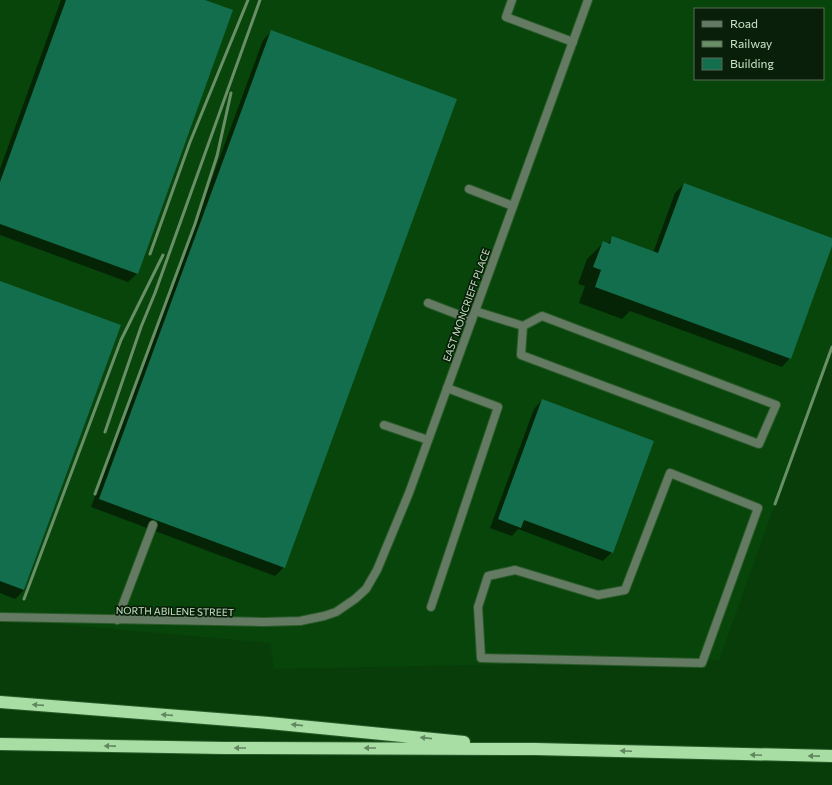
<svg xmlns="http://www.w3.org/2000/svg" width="832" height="785" font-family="Commissioner,sans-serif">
	<rect width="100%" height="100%" fill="#083d09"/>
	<path fill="#08450a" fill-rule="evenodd" d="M0 0H832V346L719 660 274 669 270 643 0 619ZM695 9H823V79H695Z"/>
	<path fill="#0007" d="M61 0H202L232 11 137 274 128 282 0 235V169Z
		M271 32 284 567 275 576 91 507 263 40Z
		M684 184 832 239V243L790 358 782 367 630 311 622 319 579 303 585 286 578 284 587 259 603 243 607 244 613 238 653 253 675 193Z
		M0 282 120 326 24 590 15 599 0 593Z
		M542 400 612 552 603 561 518 529 512 536 490 528 534 409Z"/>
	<path fill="#126e4d" d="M66 0H205L233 10 138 274 0 224V182Z
		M271 30 457 99 285 568 99 499Z
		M684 183 832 238V246L791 359 595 287 601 270 593 267 603 241 610 244 612 236 658 253Z
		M0 281 121 325 24 590 0 581Z
		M542 399 654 441 613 553 524 520 521 528 498 519Z"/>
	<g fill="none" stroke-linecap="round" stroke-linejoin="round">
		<defs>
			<path id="lane" d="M512 0 506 17 573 42
				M469 189 513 206
				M428 303 472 320
				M475 311 523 326 521 355 759 444 776 405 542 316 523 326
				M384 425 428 440
				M670 473 758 508 702 663 481 658 478 607 488 576 515 570 598 595 625 590Z
				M431 607 498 407 447 388
				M117 620 153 525"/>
			<path id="street" d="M0 617 263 622 300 621 324 616 336 612 355 599 366 589 377 570 409 493 588 0"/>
			<path id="highway" d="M0 702 269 723 464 742
				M0 744 224 748 535 749 832 756"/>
		</defs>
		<use href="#lane" stroke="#2b5b2b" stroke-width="10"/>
		<use href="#street" stroke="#2b5b2b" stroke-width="10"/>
		<use href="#highway" stroke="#2b5b2b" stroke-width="14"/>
		<use href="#lane" stroke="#647a63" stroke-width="8"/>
		<use href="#street" stroke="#647a63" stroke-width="8"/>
		<use href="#highway" stroke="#a8dea4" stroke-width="12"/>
		<path stroke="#688f67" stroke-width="3" d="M150 254 190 142 248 0
			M105 432 141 327 155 293 260 0
			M95 494 195 224 217 156 231 93
			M775 504 832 347
			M24 599 121 340 163 255"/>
	</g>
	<defs><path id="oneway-solid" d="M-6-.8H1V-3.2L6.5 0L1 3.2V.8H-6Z"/></defs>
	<g fill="#61885f">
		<use href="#oneway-solid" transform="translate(38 705) rotate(-176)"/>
		<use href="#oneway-solid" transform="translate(167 715) rotate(-176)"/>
		<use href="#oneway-solid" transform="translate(297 725) rotate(-174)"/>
		<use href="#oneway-solid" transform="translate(426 738) rotate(-174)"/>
		<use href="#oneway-solid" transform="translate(110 746) rotate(-179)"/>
		<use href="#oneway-solid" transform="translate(240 748) rotate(-180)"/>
		<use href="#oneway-solid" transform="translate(370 748) rotate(-180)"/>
		<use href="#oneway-solid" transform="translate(626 751) rotate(-178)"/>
		<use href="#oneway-solid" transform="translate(756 755) rotate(-178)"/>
		<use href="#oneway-solid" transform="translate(814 756) rotate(-179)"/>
	</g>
	<g text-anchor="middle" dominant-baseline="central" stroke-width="3.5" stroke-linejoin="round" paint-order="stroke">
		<g font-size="10" fill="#c9e3c6" stroke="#0a1f0a">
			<text transform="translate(466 305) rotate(-70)">EAST MONCRIEFF PLACE</text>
			<text transform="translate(175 611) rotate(1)">NORTH ABILENE STREET</text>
		</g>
	</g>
	<rect x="694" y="8" width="130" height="72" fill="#0a1f0a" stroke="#566d55"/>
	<rect x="702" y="21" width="20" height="6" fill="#647a63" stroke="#566d55"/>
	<text x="730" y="28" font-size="12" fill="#c9e3c6">Road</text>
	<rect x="702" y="41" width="20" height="6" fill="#688f67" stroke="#566d55"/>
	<text x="730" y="48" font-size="12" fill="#c9e3c6">Railway</text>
	<rect x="702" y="58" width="20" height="12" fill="#126e4d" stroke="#566d55"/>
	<text x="730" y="68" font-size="12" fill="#c9e3c6">Building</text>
</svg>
